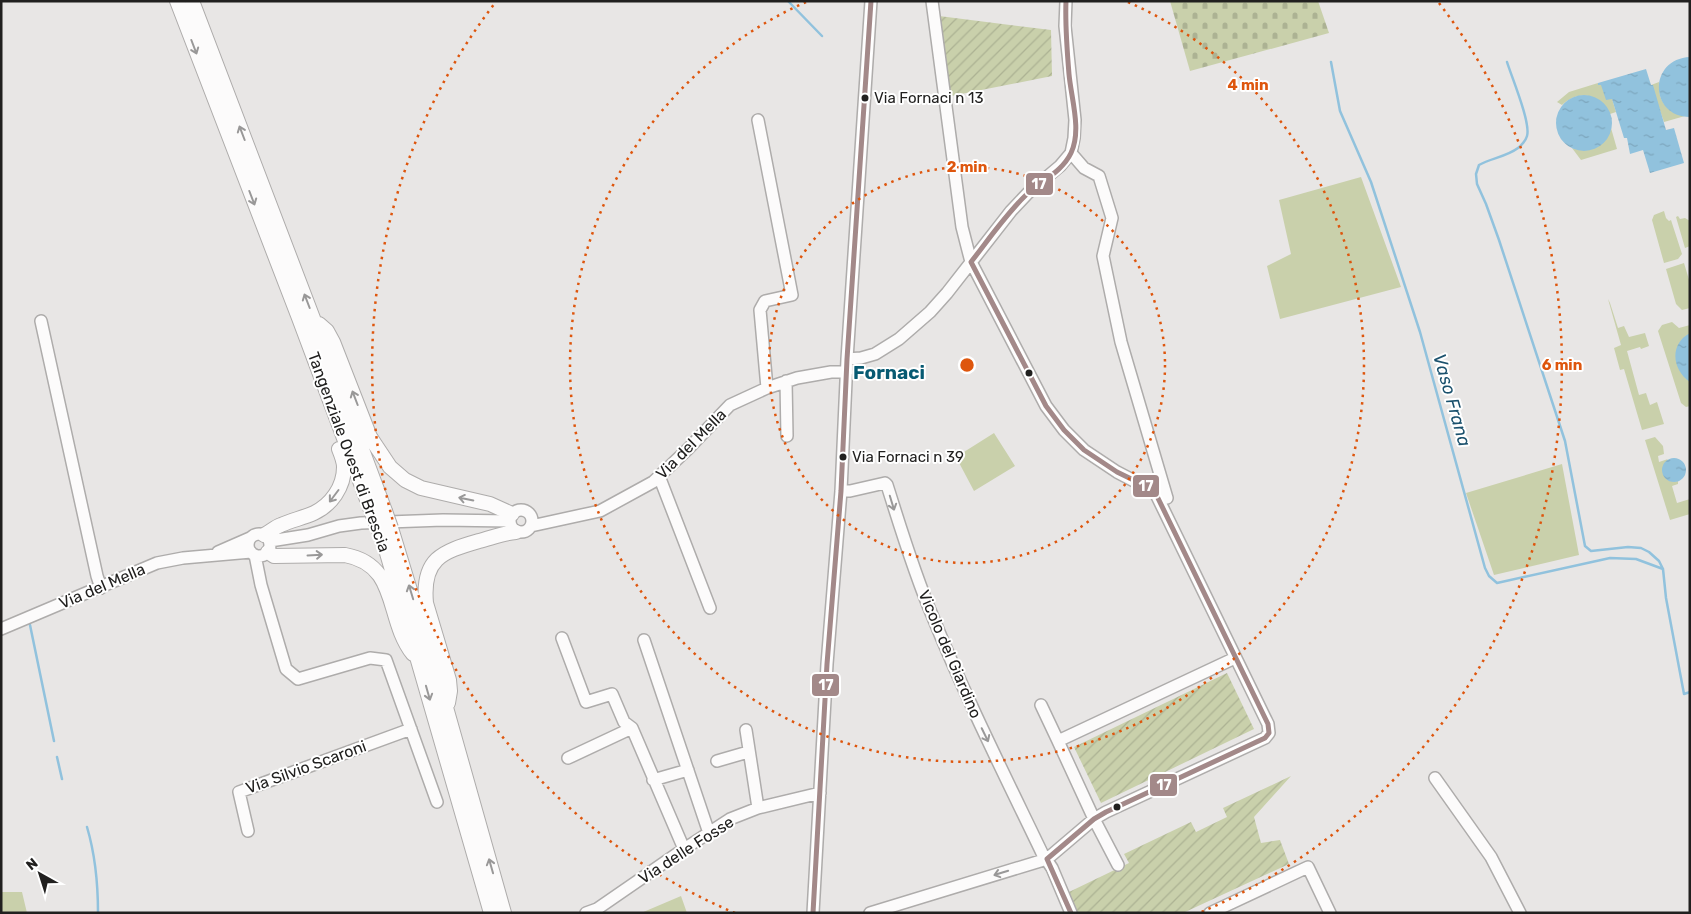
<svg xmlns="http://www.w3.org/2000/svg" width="1691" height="914" font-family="Rubik,sans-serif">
	<defs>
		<pattern id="cemetery-stones" width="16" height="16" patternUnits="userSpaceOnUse" patternTransform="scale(1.25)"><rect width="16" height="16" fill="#c9d0ab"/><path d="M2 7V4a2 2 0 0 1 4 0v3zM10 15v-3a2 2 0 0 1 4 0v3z" fill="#acb293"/></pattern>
		<pattern id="garden-furrows" width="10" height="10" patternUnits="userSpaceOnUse" patternTransform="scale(1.25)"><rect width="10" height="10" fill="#c9d0ab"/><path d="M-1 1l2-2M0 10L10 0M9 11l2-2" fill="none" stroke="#acb293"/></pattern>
		<pattern id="water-ripples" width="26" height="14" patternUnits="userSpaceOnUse" patternTransform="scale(1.25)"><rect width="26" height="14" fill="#91c2dd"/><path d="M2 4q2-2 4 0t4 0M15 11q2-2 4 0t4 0" fill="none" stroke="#7da6bd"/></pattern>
	</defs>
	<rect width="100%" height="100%" fill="#e8e6e5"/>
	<path fill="#c9d0ab" d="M1659 82C1658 104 1667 109 1685 116L1664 122 1651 85Z
		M1598 83 1599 85 1601 84 1612 99 1616 112 1610 114C1600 94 1579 89 1562 105L1557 102 1569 92Z
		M1611 128 1617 149 1581 160 1572 148 1575 149 1610 131Z
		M1361 177 1401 287 1280 319 1267 266 1291 254 1279 200Z
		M1664 211 1666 218 1669 221 1671 220 1682 254 1678 259 1664 263 1652 220 1654 215Z
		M1678 216 1680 219 1685 218 1690 221V246L1685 248 1676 217Z
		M1684 263 1690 283V308L1682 310 1676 304 1666 269Z
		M1608 299 1610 303 1618 328 1624 326 1629 337 1645 333 1649 346 1641 349 1640 347 1627 351 1639 395 1646 393 1650 405 1657 402 1664 424 1642 430 1624 369 1620 370 1614 348 1621 345Z
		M1672 322 1679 328 1690 325V406L1686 407 1681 403 1658 331 1662 325Z
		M994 433 1015 466 974 491 956 457Z
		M1655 437 1663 446 1664 454 1658 456 1659 462 1668 459 1667 460 1673 482 1678 481V484L1672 486 1677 503 1690 499V514L1670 520 1645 440Z
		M1562 464 1579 555 1494 575 1466 493Z
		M1 892H22L27 913H1Z
		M681 896 687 913H641Z"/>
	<path fill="url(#cemetery-stones)" d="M1170 1H1318L1329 33 1190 71Z"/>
	<path fill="url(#garden-furrows)" d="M939 16 1051 30 1052 76 951 96Z
		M1227 673 1254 729 1101 803 1074 747Z
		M1291 776 1254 817 1261 843 1280 840 1289 864 1183 913H1078L1069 892 1129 863 1124 854 1191 822 1196 832 1227 817 1223 808Z"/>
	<path fill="url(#water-ripples)" d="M1690 57V117C1649 117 1648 59 1690 57Z
		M1646 69 1651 85H1653L1666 130 1674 128 1684 163 1650 173 1643 150 1630 154 1627 138H1624L1612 99 1606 100 1601 85H1598V83Z
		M1556 123a28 28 0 1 1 56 0a28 28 0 1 1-56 0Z
		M1690 333V382C1672 370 1669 344 1690 333Z
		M1662 470a12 12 0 1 1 24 0a12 12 0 1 1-24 0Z"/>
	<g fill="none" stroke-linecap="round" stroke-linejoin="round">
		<path stroke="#91c2dd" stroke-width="2.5" d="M788 1 822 36
			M1331 62 1340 111 1371 182 1420 332 1485 568 1489 576 1497 583 1610 558 1636 559 1663 569
			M1507 62C1512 78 1531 123 1527 136 1526 140 1521 146 1518 148 1506 157 1491 158 1479 165L1476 174 1477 184 1486 204 1499 240 1565 441 1585 546 1591 551 1628 547 1641 548 1649 552 1659 561 1663 569 1666 598 1684 694 1690 692
			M30 625 54 741
			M57 757 62 779
			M87 827C95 854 98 885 98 913"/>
		<defs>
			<path id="minor" d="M932 1 962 227 971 262 1046 406 1064 430 1084 450 1117 472 1167 498
				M758 120 792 295 765 301 760 310 767 388
				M1071 153 1084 168 1099 176 1112 218 1103 256 1121 342 1167 498
				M41 321 97 576 101 588
				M847 359 861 358 875 354 899 339 930 312 947 293 1011 211 1028 193 1060 166 1071 153 1074 138 1075 120 1065 26 1066 1
				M786 381 787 436
				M659 476 710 608
				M841 491H850L885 483 887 485C901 529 914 573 932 615 965 696 1004 774 1042 853L1052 868 1071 913
				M510 521a11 11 0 1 1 22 0a11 11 0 1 1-22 0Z
				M531 526 600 511 653 482 688 449 730 405 767 388 797 378 831 372H847
				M248 545a11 11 0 1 1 22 0a11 11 0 1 1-22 0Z
				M270 541 308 535 339 526 361 523 443 520 510 521
				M218 552 250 538
				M255 555 261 585 286 669 298 679 370 658 386 660 437 802
				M1 629 157 563 183 558 251 552
				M562 638 586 702 612 694 624 722 632 728 684 849
				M644 640 709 833
				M1041 705 1058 741
				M746 730 758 808
				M568 758 632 728
				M717 761 748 752
				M1435 778 1491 857 1520 913
				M653 780 688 770
				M248 831 239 792 411 729
				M1118 865 1094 819 1058 741 1235 658
				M586 913 597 909 684 849 730 819 758 808 820 793
				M813 913 827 664 841 491 847 359 871 1
				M870 913 1047 859 1094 819 1106 812 1265 738 1269 733 1268 724 1154 490
				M1210 913 1308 867 1330 913"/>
			<path id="major" d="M177 1 299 318 372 513
				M192 1 314 321 385 511
				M319 324 327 331 333 342 370 437 390 467 405 480 421 488 490 504 512 514
				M391 528 447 711 504 913
				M379 530 387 553 491 913
				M264 535C270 532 275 527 281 525 292 520 303 518 314 513 331 505 344 487 344 467 344 461 341 454 339 449
				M268 552 274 556 345 555C400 565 385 619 413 654
				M448 703 450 691 449 680 426 603C422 559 441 552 479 541 491 538 503 533 516 532"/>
		</defs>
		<use href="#minor" stroke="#aeacab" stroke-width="14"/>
		<use href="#major" stroke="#aeacab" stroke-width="16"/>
		<use href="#minor" stroke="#fcfbfb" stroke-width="11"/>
		<use href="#major" stroke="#fcfbfb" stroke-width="14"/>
		<defs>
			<path id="major-bridge" d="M385 511 391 528
				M372 513 379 530"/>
		</defs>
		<use href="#major-bridge" stroke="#aeacab" stroke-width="16" stroke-linecap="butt"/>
		<use href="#major-bridge" stroke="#fcfbfb" stroke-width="14"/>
		<defs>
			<path id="bus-1" d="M1066 1C1065 25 1067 50 1069 74 1071 98 1082 130 1071 153 1062 172 1041 181 1027 194 1006 214 989 239 971 262L1046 406 1064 430 1084 450 1117 472 1154 490 1268 724 1269 733 1265 738 1106 812 1094 819 1047 859 1071 913
				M813 913 827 664 841 491 847 359 871 1"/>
		</defs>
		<use href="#bus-1" stroke="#fff" stroke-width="9"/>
		<use href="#bus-1" stroke="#a38989" stroke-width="5"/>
	</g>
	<defs><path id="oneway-shaft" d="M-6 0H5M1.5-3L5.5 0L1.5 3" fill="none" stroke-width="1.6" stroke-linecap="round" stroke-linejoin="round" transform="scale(1.25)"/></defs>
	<g stroke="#999898">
		<use href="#oneway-shaft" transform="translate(194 47) rotate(69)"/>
		<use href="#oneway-shaft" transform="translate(242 133) rotate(-111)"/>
		<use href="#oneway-shaft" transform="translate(252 198) rotate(69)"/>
		<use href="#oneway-shaft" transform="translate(307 301) rotate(-111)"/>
		<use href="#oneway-shaft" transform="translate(355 398) rotate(-111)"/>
		<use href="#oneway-shaft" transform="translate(334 496) rotate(127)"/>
		<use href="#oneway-shaft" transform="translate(466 499) rotate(-169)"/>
		<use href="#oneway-shaft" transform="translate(892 503) rotate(73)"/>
		<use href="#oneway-shaft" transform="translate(315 555) rotate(-3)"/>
		<use href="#oneway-shaft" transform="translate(411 592) rotate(-107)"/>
		<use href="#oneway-shaft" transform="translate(428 693) rotate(74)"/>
		<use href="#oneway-shaft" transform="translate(985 735) rotate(64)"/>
		<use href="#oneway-shaft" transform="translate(491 866) rotate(-106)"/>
		<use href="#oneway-shaft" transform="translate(1001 873) rotate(163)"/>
	</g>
	<g fill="none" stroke="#de560d" stroke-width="2.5" stroke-dasharray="2.5 5">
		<circle cx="967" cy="365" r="198"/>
		<path d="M1128 2A397 397 0 1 1 806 2"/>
		<path d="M735 913A595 595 0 0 1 495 3M1439 3A595 595 0 0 1 1199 913"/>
	</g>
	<g fill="#21201f" stroke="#fff" stroke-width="2">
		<circle cx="865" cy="98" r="4.5"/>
		<circle cx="1029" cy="373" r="4.5"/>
		<circle cx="843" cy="457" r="4.5"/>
		<circle cx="1117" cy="807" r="4.5"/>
	</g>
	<g text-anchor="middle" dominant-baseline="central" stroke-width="4" stroke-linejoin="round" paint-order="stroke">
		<g font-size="15" fill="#21201f" stroke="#fff" text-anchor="start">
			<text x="874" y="98">Via Fornaci n 13</text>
			<text x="852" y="457">Via Fornaci n 39</text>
		</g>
		<g font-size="16" fill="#21201f" stroke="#fff">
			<text transform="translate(691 444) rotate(-45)">Via del Mella</text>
			<text transform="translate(349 452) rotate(70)">Tangenziale Ovest di Brescia</text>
			<text transform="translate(102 586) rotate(-23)">Via del Mella</text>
			<text transform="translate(950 654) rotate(67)">Vicolo del Giardino</text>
			<text transform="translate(306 767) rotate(-20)">Via Silvio Scaroni</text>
			<text transform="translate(686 850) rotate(-33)">Via delle Fosse</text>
		</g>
		<g font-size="18" font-style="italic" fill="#1b516d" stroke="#fff">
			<text transform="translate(1452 400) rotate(74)">Vaso Frana</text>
		</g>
		<g font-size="19" font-weight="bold" fill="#075a72" stroke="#fff">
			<text x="889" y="372">Fornaci</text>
		</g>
	</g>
	<circle cx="967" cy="365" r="8" fill="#de560d" stroke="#fff" stroke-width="2.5"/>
	<g font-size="15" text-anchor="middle" font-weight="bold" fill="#de560d" stroke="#fff" stroke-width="4" stroke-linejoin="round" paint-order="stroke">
		<text x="1248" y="90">4 min</text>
		<text x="967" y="172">2 min</text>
		<text x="1562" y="370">6 min</text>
	</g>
	<g stroke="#fff" stroke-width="2">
		<rect x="1025" y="172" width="29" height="24" rx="5" fill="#a38989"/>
		<rect x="1132" y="474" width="28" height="24" rx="5" fill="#a38989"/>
		<rect x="811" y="673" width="29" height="24" rx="5" fill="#a38989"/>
		<rect x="1149" y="773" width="29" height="24" rx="5" fill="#a38989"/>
	</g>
	<g font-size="14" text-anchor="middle" font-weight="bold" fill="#fff">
		<text x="1039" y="189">17</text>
		<text x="1146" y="491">17</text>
		<text x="826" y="690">17</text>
		<text x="1164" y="790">17</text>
	</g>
	<rect width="1691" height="914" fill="none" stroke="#21201f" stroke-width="5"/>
	<g transform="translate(40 874) rotate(321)" stroke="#ffffff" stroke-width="4" paint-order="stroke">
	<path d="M0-4L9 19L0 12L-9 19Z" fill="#21201f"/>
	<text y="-8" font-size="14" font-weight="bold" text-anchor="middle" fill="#21201f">N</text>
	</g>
</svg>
